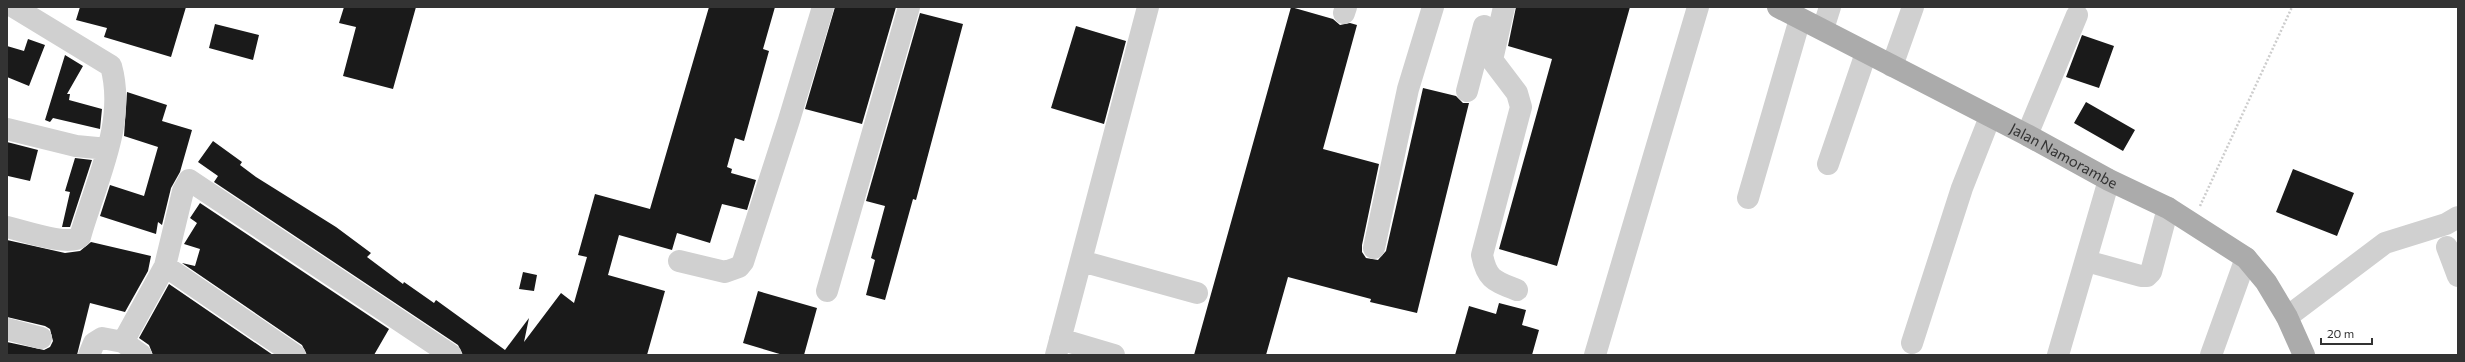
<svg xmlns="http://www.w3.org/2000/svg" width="2465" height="362" font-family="Commissioner,sans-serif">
	<rect width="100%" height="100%" fill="#fff"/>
	<path fill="#1a1a1a" d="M80 7H186L171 57 104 37 107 28 76 20Z
		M344 7H416L393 89 343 76 356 27 339 23Z
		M709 7H775L763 49 769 51 744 141 735 138 727 167 732 169 731 173 756 180 747 210 722 204 710 243 677 233 672 250 619 235 608 275 665 291 647 355H463L458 345 214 182 218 176 198 162 213 141 242 162 240 165 256 177 336 227 371 253 367 257 403 284 404 282 434 303 436 300 505 350 529 318 524 342 561 293 574 303 587 257 578 255 595 194 650 209Z
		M835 7H896L862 124 805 109Z
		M1291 7 1333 19 1340 25 1350 23 1357 25 1323 149 1379 164 1362 245V252L1366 258 1378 260 1386 251 1423 88 1456 96 1463 103H1469L1417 313 1370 302 1371 299 1288 277 1266 355H1194Z
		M1516 7H1630L1557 266 1499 249 1552 59 1508 46Z
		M920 13 963 24 916 200 913 199 885 300 866 295 875 260 871 258 885 206 866 201Z
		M215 24 259 35 253 60 209 48Z
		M1076 26 1126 41 1104 124 1051 108Z
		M2082 35 2114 46 2099 88 2066 77Z
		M28 39 45 45 29 86 7 77V46L24 51Z
		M65 55 83 66 67 94H70L69 100 102 109 100 129 53 118 50 122 45 120Z
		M127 92 167 105 162 121 192 130 180 172 171 188 162 225 158 222 156 234 100 216 110 185 144 196 158 147 124 136Z
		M2086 102 2135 130 2123 151 2074 123Z
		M7 142 38 150 30 181 8 176Z
		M75 158 92 160 70 227H62L70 192 65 191Z
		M2293 169 2354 193 2337 236 2276 212Z
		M200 203 389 329 374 355H307L302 345 182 263 195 266 200 249 184 244 197 223 190 218Z
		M7 240 65 253 80 251 91 242 151 256 148 271 125 312 90 303 77 355H7V342L44 350 50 347 53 341 50 329 45 326 7 317Z
		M523 272 537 275 534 291 519 289Z
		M169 284 273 355H153L149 345 139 338Z
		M758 291 817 308 804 355H783L743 343Z
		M1499 303 1526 310 1522 325 1539 330 1532 355H1455L1469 306 1496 314Z"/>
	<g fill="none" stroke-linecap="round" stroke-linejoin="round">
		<path stroke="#cdcdcd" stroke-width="2.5" stroke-dasharray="2 2" stroke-linecap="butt" d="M2200 206 2292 7"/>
		<path stroke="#d0d0d0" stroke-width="22" d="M1504 7 1492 60 1517 93 1521 107 1482 255C1487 280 1495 281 1517 290
			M1344 13 1346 7
			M1823 29 1830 7
			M1892 66 1913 7
			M1467 91 1484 26
			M7 129 76 146 108 149
			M2027 135 2077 15
			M1828 164 1866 53
			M1748 198 1800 19
			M7 227C21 230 70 247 80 237 95 183 127 123 111 66L14 7
			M2447 247 2458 276
			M1374 248 1408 89 1433 7
			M679 261 725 272 739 267 743 262 789 120 823 7
			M1081 261 1197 293
			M2086 261 2141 276H2147L2151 272 2168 208
			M165 266 295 355
			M827 291 909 7
			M2287 317 2385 243 2446 224 2458 217
			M7 329 41 338
			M1060 339 1114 355
			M123 342 141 355
			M1912 343 1962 188 1990 117
			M89 355 94 343 102 338 123 342 165 266 183 191 189 180 451 355
			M1056 355 1148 7
			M1595 355 1698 7
			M2058 355 2109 180
			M2211 355 2246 258"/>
		<path stroke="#ababab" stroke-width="22" id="s1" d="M1778 7 2027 135 2109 180 2168 208 2246 258 2266 282 2287 317 2304 355"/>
	</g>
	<g text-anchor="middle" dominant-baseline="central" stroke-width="4" stroke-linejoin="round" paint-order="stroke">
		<g font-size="15" fill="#333" stroke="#fff">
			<text stroke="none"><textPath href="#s1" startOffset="322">Jalan Namorambe</textPath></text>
		</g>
	</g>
	<rect width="2465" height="362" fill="none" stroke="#333333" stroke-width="16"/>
	<path d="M2321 338v6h51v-6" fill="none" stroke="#333333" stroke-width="2"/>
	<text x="2327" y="338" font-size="12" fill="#333333" stroke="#ffffff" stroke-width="3" paint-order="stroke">20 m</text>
</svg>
